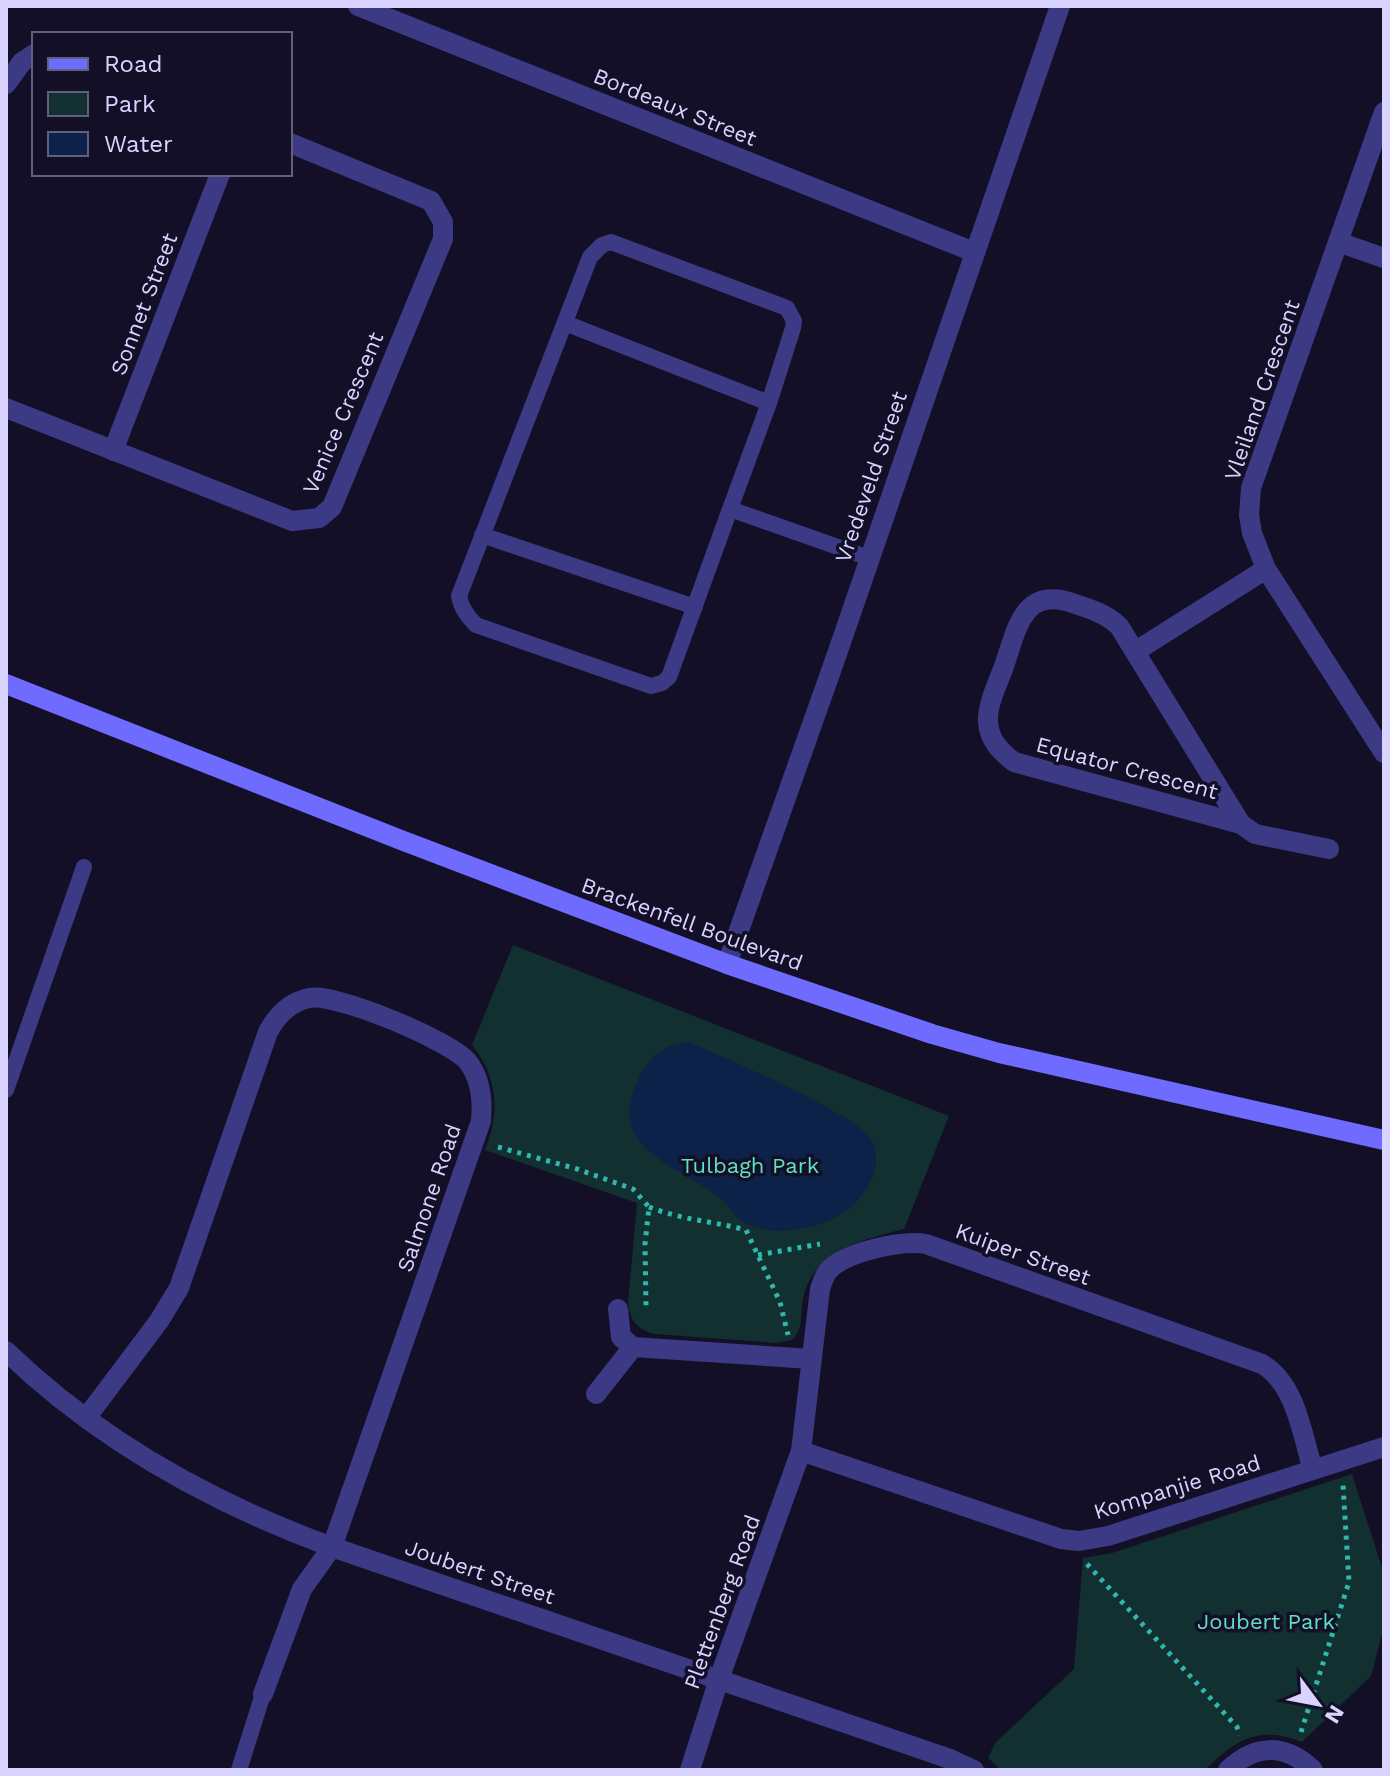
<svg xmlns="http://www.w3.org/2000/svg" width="1390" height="1776" font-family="'Work Sans',sans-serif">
	<rect width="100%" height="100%" fill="#130f26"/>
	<path fill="#12302f" d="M513 945 949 1116 904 1229C862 1240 813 1250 803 1299 800 1315 804 1328 792 1340L777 1343 655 1334C637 1330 629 1319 628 1302L637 1203 485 1150C500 1113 498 1077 472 1045Z
		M1352 1474 1384 1574V1626L1371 1676 1302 1742C1258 1725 1237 1739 1205 1770H1001L988 1758 995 1743 1074 1669 1083 1558 1112 1553Z"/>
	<path fill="#0c2248" d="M689 1042C724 1058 854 1112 871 1139 889 1170 857 1210 828 1221 804 1231 768 1235 745 1223 734 1216 729 1205 719 1197 674 1162 601 1149 641 1074 652 1054 667 1044 689 1042Z"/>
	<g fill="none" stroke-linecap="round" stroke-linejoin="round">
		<path stroke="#2fb8b0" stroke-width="5" stroke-dasharray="4 6" stroke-linecap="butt" d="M498 1147 577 1169 633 1189 649 1207 645 1244 646 1308
			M649 1207C682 1220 712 1221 746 1230L780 1302 788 1335
			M758 1255 820 1244
			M1087 1564 1237 1727 1240 1735
			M1301 1732 1349 1582 1343 1485"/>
		<path stroke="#3d3a85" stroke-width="16" d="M565 323 769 403
			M730 509 769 403 793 328 794 321 787 308 611 242 602 245 590 257 459 596C461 608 467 616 476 625L651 686 662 683 669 677 730 509 869 558
			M482 535 695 607
			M6 1090 84 867
			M239 1770 263 1694"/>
		<path stroke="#3d3a85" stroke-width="20" d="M358 6 974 252
			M6 84 22 62 34 54
			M1384 112 1251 488 1249 515 1252 533 1266 569 1384 753
			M1338 242 1384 258
			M6 408 292 521 319 518 332 507 443 239V222L431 201 290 143
			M113 451 220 174
			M1136 651 1266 569
			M1241 824 1119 626C1106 614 1091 609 1075 604 1022 584 1017 630 1003 669 997 685 987 705 988 722 989 740 1000 751 1014 762L1241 824 1255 834 1329 849
			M727 964 837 654 1060 6
			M618 1309 621 1337 633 1347
			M6 1351C99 1441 212 1503 332 1547L950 1759 974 1770
			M596 1394 633 1347 811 1359
			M86 1418 159 1321 179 1288 268 1032C277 1015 290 1002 309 998 335 992 451 1041 468 1062 481 1079 483 1099 481 1121L332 1547 302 1589 263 1694
			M801 1451 1061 1539 1079 1541 1108 1536 1384 1447
			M690 1770 719 1679 801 1451 820 1289C822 1283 824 1276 828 1271 844 1252 902 1240 926 1244L1262 1364C1296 1384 1302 1434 1313 1470
			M1228 1770C1255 1744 1285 1743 1313 1770"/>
		<path stroke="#6f6bff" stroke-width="20" d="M6 684 401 840 727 964 932 1034 999 1053 1384 1140"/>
	</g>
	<g text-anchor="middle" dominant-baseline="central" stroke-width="7" stroke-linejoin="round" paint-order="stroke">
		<g font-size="22" fill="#d9d4ff" stroke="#130f26">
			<text transform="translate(675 107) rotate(22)">Bordeaux Street</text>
			<text transform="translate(144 304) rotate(-69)">Sonnet Street</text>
			<text transform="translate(1262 390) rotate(-71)">Vleiland Crescent</text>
			<text transform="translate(343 413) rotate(-67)">Venice Crescent</text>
			<text transform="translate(871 477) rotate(-71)">Vredeveld Street</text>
			<text transform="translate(1127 768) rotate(15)">Equator Crescent</text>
			<text transform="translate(692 924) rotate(20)">Brackenfell Boulevard</text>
			<text transform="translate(429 1198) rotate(-71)">Salmone Road</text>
			<text transform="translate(1023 1254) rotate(20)">Kuiper Street</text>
			<text transform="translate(1177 1487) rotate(-17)">Kompanjie Road</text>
			<text transform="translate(480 1572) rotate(19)">Joubert Street</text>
			<text transform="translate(722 1602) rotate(-70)">Plettenberg Road</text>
		</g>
		<g font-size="22" fill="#5fe0c0" stroke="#130f26">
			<text x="750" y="1165">Tulbagh Park</text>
			<text x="1266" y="1621">Joubert Park</text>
		</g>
	</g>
	<rect width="1390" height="1776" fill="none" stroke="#d9d4ff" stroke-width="16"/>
	<rect x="32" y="32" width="260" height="144" fill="#130f26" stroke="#625e7d" stroke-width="2"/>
	<rect x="48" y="58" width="40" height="12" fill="#6f6bff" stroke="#625e7d" stroke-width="2"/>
	<text x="104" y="72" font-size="24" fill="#d9d4ff">Road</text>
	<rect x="48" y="92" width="40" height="24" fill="#12302f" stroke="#625e7d" stroke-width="2"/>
	<text x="104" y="112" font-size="24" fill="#d9d4ff">Park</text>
	<rect x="48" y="132" width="40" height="24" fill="#0c2248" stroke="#625e7d" stroke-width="2"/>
	<text x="104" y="152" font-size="24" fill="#d9d4ff">Water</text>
	<g transform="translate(1318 1704) rotate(122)" stroke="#130f26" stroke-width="6" paint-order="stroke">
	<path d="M0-6L14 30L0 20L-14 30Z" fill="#d9d4ff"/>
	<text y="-12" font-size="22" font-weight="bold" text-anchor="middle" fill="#d9d4ff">N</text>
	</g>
</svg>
